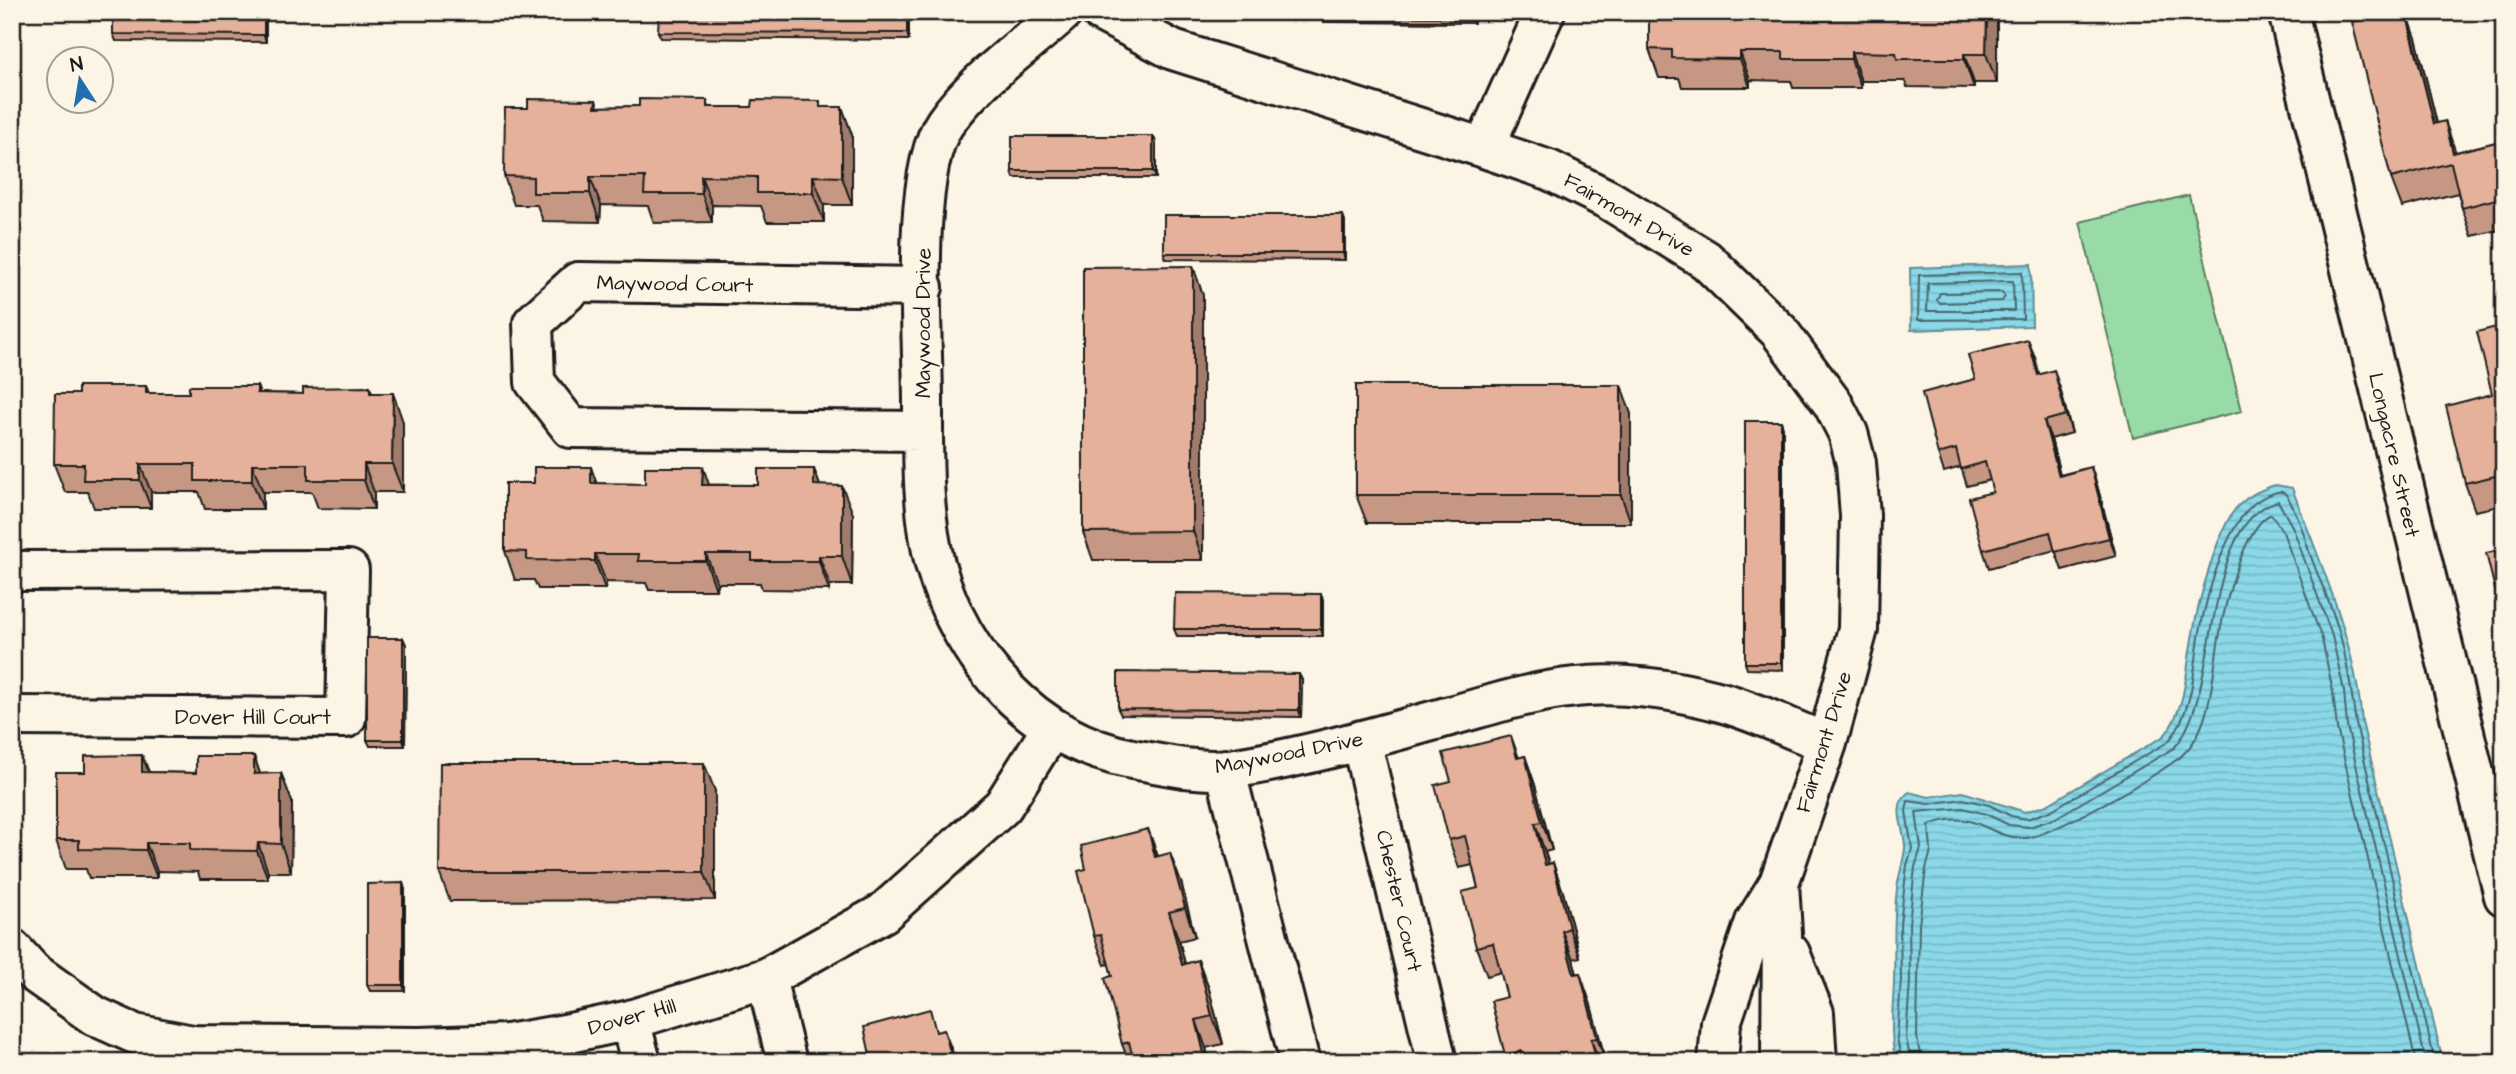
<svg xmlns="http://www.w3.org/2000/svg" width="2516" height="1074" font-family="'Architects Daughter',sans-serif">
	<defs>
		<pattern id="water-rules" width="6" height="5" patternUnits="userSpaceOnUse" patternTransform="scale(1.75)"><rect width="6" height="5" fill="#8ad8e8"/><path d="M0 2.5h6" fill="none" stroke="#76b9c6"/></pattern>
	</defs>
	<rect width="100%" height="100%" fill="#fcf5e5"/>
	<filter id="ink" filterUnits="userSpaceOnUse"><feTurbulence type="fractalNoise" baseFrequency=".0143" numOctaves="2"/><feDisplacementMap in="SourceGraphic" scale="14" xChannelSelector="R" yChannelSelector="G"/><feConvolveMatrix kernelMatrix="1 2 1 2 8 2 1 2 1" color-interpolation-filters="sRGB"/></filter>
	<g filter="url(#ink)">
		<path fill="#99dba6" stroke="#5a7c61" stroke-width="2" d="M2189 195 2242 411 2133 438 2080 222Z"/>
		<path fill="url(#water-rules)" stroke="#5e8d96" stroke-width="2" d="M2031 264 2032 326 1911 330 1910 268Z
			M2275 485 2292 488C2321 565 2355 639 2362 722L2443 1062H1896C1889 1034 1893 1009 1894 981 1895 950 1893 920 1897 889 1898 877 1905 857 1905 847 1905 828 1890 806 1909 792L1929 797 1963 792 2025 812 2047 805 2164 736C2187 708 2186 668 2193 633 2198 604 2218 526 2238 506 2249 495 2260 490 2275 485Z"/>
		<g fill="none" stroke-linecap="round" stroke-linejoin="round">
			<path stroke="#48676e" stroke-width="2" d="M2022 272 2023 319 1918 320 1919 275Z
				M2013 281 2014 311H1927L1928 283Z
				M2002 292 2005 297 2002 301 1940 303 1937 300 1940 293Z
				M1902 1062 1897 1039 1901 980 1900 924 1907 865 1912 849 1906 811 1908 801 1929 804 1963 799 1989 805 2011 816 2027 819 2050 811 2168 742C2192 714 2194 672 2199 637 2206 597 2228 508 2269 495 2273 493 2280 490 2284 493 2289 495 2302 528 2304 535 2313 569 2331 601 2340 635 2348 664 2352 694 2356 724L2435 1062
				M1911 1062 1906 1038 1910 981 1909 924 1915 867 1921 848 1916 812 1963 808 1986 814 2009 825 2029 827 2054 819 2174 748C2223 694 2199 523 2278 501L2293 528 2332 636 2344 691 2347 726 2426 1062
				M1921 1062 1917 1037 1919 925 1926 869 1931 851 1929 825C1978 807 1987 839 2025 838 2050 837 2158 775 2180 757 2212 731 2212 676 2219 638 2224 608 2243 527 2271 514L2283 532 2322 639 2333 692 2337 728 2416 1062"/>
			<defs>
				<path id="minor" d="M1063 12C1024 47 975 80 945 123 910 174 923 337 923 403 923 456 922 513 935 564 961 659 1034 740 1132 759 1163 764 1197 773 1229 769 1303 758 1377 736 1450 716 1491 705 1533 691 1576 687 1619 682 1671 689 1713 700 1751 709 1790 729 1827 743
					M1101 12 1173 50 1484 148 1549 170 1609 200 1706 260 1779 331 1833 404 1848 433 1856 463 1860 516 1858 629 1827 743 1779 883 1755 922 1721 1023 1718 1062
					M2288 12 2504 896
					M1484 148 1545 12
					M923 431 571 428 535 382 533 323 578 282 923 287
					M12 571 349 570 346 718 12 716
					M1361 740 1437 1062
					M1225 769 1300 1062
					M1779 883 1782 933 1781 1062
					M12 949 33 972 95 1016 135 1034 193 1045 420 1047 507 1044 565 1034 630 1020 766 978 883 913 1003 806 1052 728
					M1790 953 1814 1013 1817 1062
					M766 978 787 1062
					M630 1020 641 1062"/>
			</defs>
			<use href="#minor" stroke="#1c1c1c" stroke-width="44"/>
			<use href="#minor" stroke="#fcf5e5" stroke-width="38"/>
		</g>
		<path fill="#c69884" stroke="#1c1c1c" stroke-width="2" d="M113 12H266V42L116 41 113 34Z
			M909 12V40L661 38 658 32Z
			M1475 12 1474 23 1324 22 1322 16Z
			M1649 12H1997V83H1974V88L1907 87 1905 81H1861V88H1793L1791 81 1750 80V87H1682L1679 78H1659L1649 49Z
			M2416 38 2437 123 2456 152 2504 140V229L2472 236 2462 208 2458 193 2402 207 2391 178Z
			M596 100 598 107 639 106 707 100 709 107H842L852 135V205H824V222H767L761 206 712 205V222L654 223 648 206 601 205 600 222 543 221 537 205H514L504 176 528 108Z
			M1153 136 1156 142V178H1014L1012 171Z
			M1345 221V260L1166 259 1164 253Z
			M1203 295V560H1093L1083 532Z
			M2504 325V505L2475 511 2465 483 2492 394Z
			M2028 340 2039 374 2060 388 2072 433 2051 439 2060 475 2091 467 2097 485 2116 556 2062 570 2055 550 1989 568 1983 550 1993 492 1990 480 1967 486 1961 467 1944 472 1938 454 1975 379Z
			M146 386 149 393H189L257 386 260 393 303 394 370 387 372 393 403 422V492H374V509L318 508 312 492H263V509H205L199 492H151V508H94L88 492H65L54 464 78 394Z
			M1631 414V523H1367L1356 495Z
			M1781 421 1783 428V670L1747 669 1745 663Z
			M814 469 820 486 853 514 852 585H830L829 590 762 589 760 583H717L716 590H649L646 583 606 582 605 589H538L534 580H515L505 551 534 483 758 485Z
			M1321 594 1323 600V636H1177L1174 629Z
			M403 638 406 645 405 746H370L367 740Z
			M1302 680 1301 717 1121 715 1118 709Z
			M1511 736 1519 758 1525 756 1535 785 1552 850 1545 852 1549 864 1553 863 1563 892 1580 957 1573 959 1577 974 1590 1002 1606 1062H1507L1505 1055 1507 997 1501 972 1487 976 1476 947 1478 888 1473 865 1459 868 1449 840 1451 781Z
			M142 755 149 772 196 773 254 756 260 774 281 773 292 802 291 872H268V879H200L198 872 157 871V878H89L86 869H66L56 840 85 772Z
			M715 791V900L450 901 439 872Z
			M1148 829 1158 856 1181 882 1195 937 1179 941 1185 964 1198 960 1209 989 1223 1044 1206 1048 1209 1062H1129L1122 1044 1112 976 1109 964 1105 965 1094 936 1086 869Z
			M403 883 405 890V991H370L367 985Z"/>
		<path fill="#a17c6c" stroke="#1c1c1c" stroke-width="2" d="M264 12H266V42L264 35Z
			M907 12H909V40L907 33Z
			M1472 12H1475L1474 23 1472 17Z
			M1987 12H1997V83L1986 54Z
			M2407 12 2416 38 2444 153 2434 124Z
			M1740 52 1750 80V87L1740 59Z
			M1851 52 1861 81V88L1851 59Z
			M1964 54 1974 83V88L1964 59Z
			M842 107 852 135V205L842 177Z
			M2445 121 2455 150 2464 182 2453 153Z
			M1153 136 1156 142V178L1153 171Z
			M701 176 712 205V222L702 194Z
			M813 176 824 205V222L813 193Z
			M590 177 601 205 600 222 590 193Z
			M1343 215 1345 221V260L1343 253Z
			M1193 266 1203 295V560L1193 531Z
			M2028 340 2035 357 2044 392 2038 375Z
			M2054 370 2060 388 2072 433 2066 415Z
			M1621 385 1631 414V523L1621 495Z
			M393 393 403 422V492L392 464Z
			M1781 421 1783 428V670L1781 663Z
			M2044 421 2051 439 2065 494 2059 476Z
			M140 464 151 492V508L140 480Z
			M252 464 263 492V509L252 481Z
			M364 464 374 492V509L364 480Z
			M591 467 601 496 591 483Z
			M703 467 713 496 702 485Z
			M2091 467 2097 485 2116 556 2109 538Z
			M814 469 824 497 814 485Z
			M842 486 853 514 852 585 842 556Z
			M595 554 606 582 605 589 595 561Z
			M706 554 717 583 716 590 706 561Z
			M819 556 830 585 829 590 819 561Z
			M1321 594 1323 600V636L1321 629Z
			M403 638 406 645 405 746 403 740Z
			M1299 674 1302 680 1301 717 1299 710Z
			M142 755 153 784 142 772Z
			M254 756 264 785 254 774Z
			M1525 756 1535 785 1552 850 1542 822Z
			M704 763 715 791V900L704 872Z
			M281 773 292 802 291 872 281 844Z
			M1535 823 1545 852 1556 893 1545 865Z
			M1148 829 1158 858 1155 857Z
			M146 843 157 871V878L146 850Z
			M258 843 268 872V879L257 851Z
			M1170 853 1181 882 1195 937 1185 908Z
			M1553 863 1563 892 1580 957 1569 928Z
			M403 883 405 890V991L403 985Z
			M1169 912 1179 941 1193 993 1182 965Z
			M1562 931 1573 959 1584 1003 1574 974Z
			M1198 960 1209 989 1223 1044 1212 1016Z
			M1580 973 1590 1002 1606 1062 1597 1038Z
			M1196 1020 1206 1048 1209 1062H1206Z
			M944 1030 955 1058 956 1062H953Z
			M1591 1039 1599 1062 1597 1061Z"/>
		<path fill="#e6b19a" stroke="#1c1c1c" stroke-width="2" d="M113 12H264V35L113 34Z
			M659 12H907V33L658 32Z
			M1322 12H1472V17L1322 16Z
			M1649 12H1987L1986 54H1964V59H1897L1896 53 1851 52V59H1783V52H1740V59L1672 58V50L1649 49Z
			M2393 12H2406L2434 124 2445 121 2453 153 2504 140V197L2462 208 2451 163 2391 178 2352 22Z
			M528 99 596 100 595 107 639 106V99L707 100V107H752L753 100 820 101V107H842V177L813 176V193H757V177L701 176 702 194H644L645 177H590V193H533V177L504 176 505 108H528Z
			M1012 136H1153V171H1012Z
			M1164 215H1343V253H1164Z
			M1193 266V531L1083 532V267Z
			M2504 325V474L2465 483 2446 406 2492 394 2477 332Z
			M2028 340 2038 375 2054 370 2066 415 2044 421 2059 476 2091 467 2109 538 2055 552 2050 532 1983 550 1969 498 1993 492 1985 462 1961 469 1956 449 1938 454 1922 393 1975 379 1968 355Z
			M1356 385H1621V495H1356Z
			M78 386H146V393H189V386H257V393L303 394V388L370 387V393H393L392 464H364V480H308V464H252V481H195V464H140V480H83L84 464H54L55 394H78Z
			M1745 421H1781V663H1745Z
			M534 467H591V483L645 484V467H703L702 485H758V469H814V485L842 486V556H819V561H752V554H706V561H638L639 554H595V561L527 560V552L505 551V483H534Z
			M2504 549V626L2486 553Z
			M1175 593 1321 594V629H1174Z
			M367 638H403V740H367Z
			M1118 672 1299 674V710L1118 709Z
			M1511 736 1517 758 1525 756 1542 822 1535 823 1545 865 1553 863 1569 928 1562 931 1574 974 1580 973 1597 1038 1591 1039 1597 1061 1524 1062 1521 1051 1505 1055 1491 1001 1507 997 1493 943 1476 947 1462 892 1478 888 1465 836 1449 840 1435 785 1451 781 1443 753Z
			M142 755V772L196 773V756H254V774L281 773V844L258 843 257 851 190 850V843H146V850L79 849V840H56V772H85V756Z
			M440 763H704V872H439Z
			M1148 829 1155 857 1170 853 1185 908 1169 912 1182 965 1198 960 1212 1016 1196 1020 1206 1062H1134L1129 1042 1122 1044 1105 978 1112 976 1101 935 1094 936 1078 871 1086 869 1081 846Z
			M403 883V985H367V884Z
			M930 1009 936 1032 944 1030 953 1062H856L855 1059 870 1055 864 1027Z"/>
	</g>
	<g text-anchor="middle" dominant-baseline="central" stroke-width="5" stroke-linejoin="round" paint-order="stroke">
		<g font-size="21" fill="#1c1c1c" stroke="#fcf5e5">
			<text transform="translate(1629 215) rotate(30)">Fairmont Drive</text>
			<text transform="translate(675 284) rotate(1)">Maywood Court</text>
			<text transform="translate(923 323) rotate(-90)">Maywood Drive</text>
			<text transform="translate(2394 455) rotate(77)">Longacre Street</text>
			<text x="253" y="717">Dover Hill Court</text>
			<text transform="translate(1824 742) rotate(-73)">Fairmont Drive</text>
			<text transform="translate(1289 753) rotate(-11)">Maywood Drive</text>
			<text transform="translate(1399 901) rotate(77)">Chester Court</text>
			<text transform="translate(632 1017) rotate(-15)">Dover Hill</text>
		</g>
	</g>
	<rect width="2516" height="1074" fill="none" stroke="#fcf5e5" stroke-width="42"/>
	<rect x="21" y="21" width="2474" height="1032" fill="none" stroke="#1c1c1c" stroke-width="2.5" filter="url(#ink)"/>
	<g transform="translate(80 80) rotate(348)"><circle r="33" fill="#fcf5e5" stroke="#a29e95" stroke-width="2"/>
	<path d="M0-5L12 26L0 18L-12 26Z" fill="#1f6fb2"/>
	<text y="-10" font-size="19" font-weight="bold" text-anchor="middle" fill="#1c1c1c">N</text>
	</g>
</svg>
